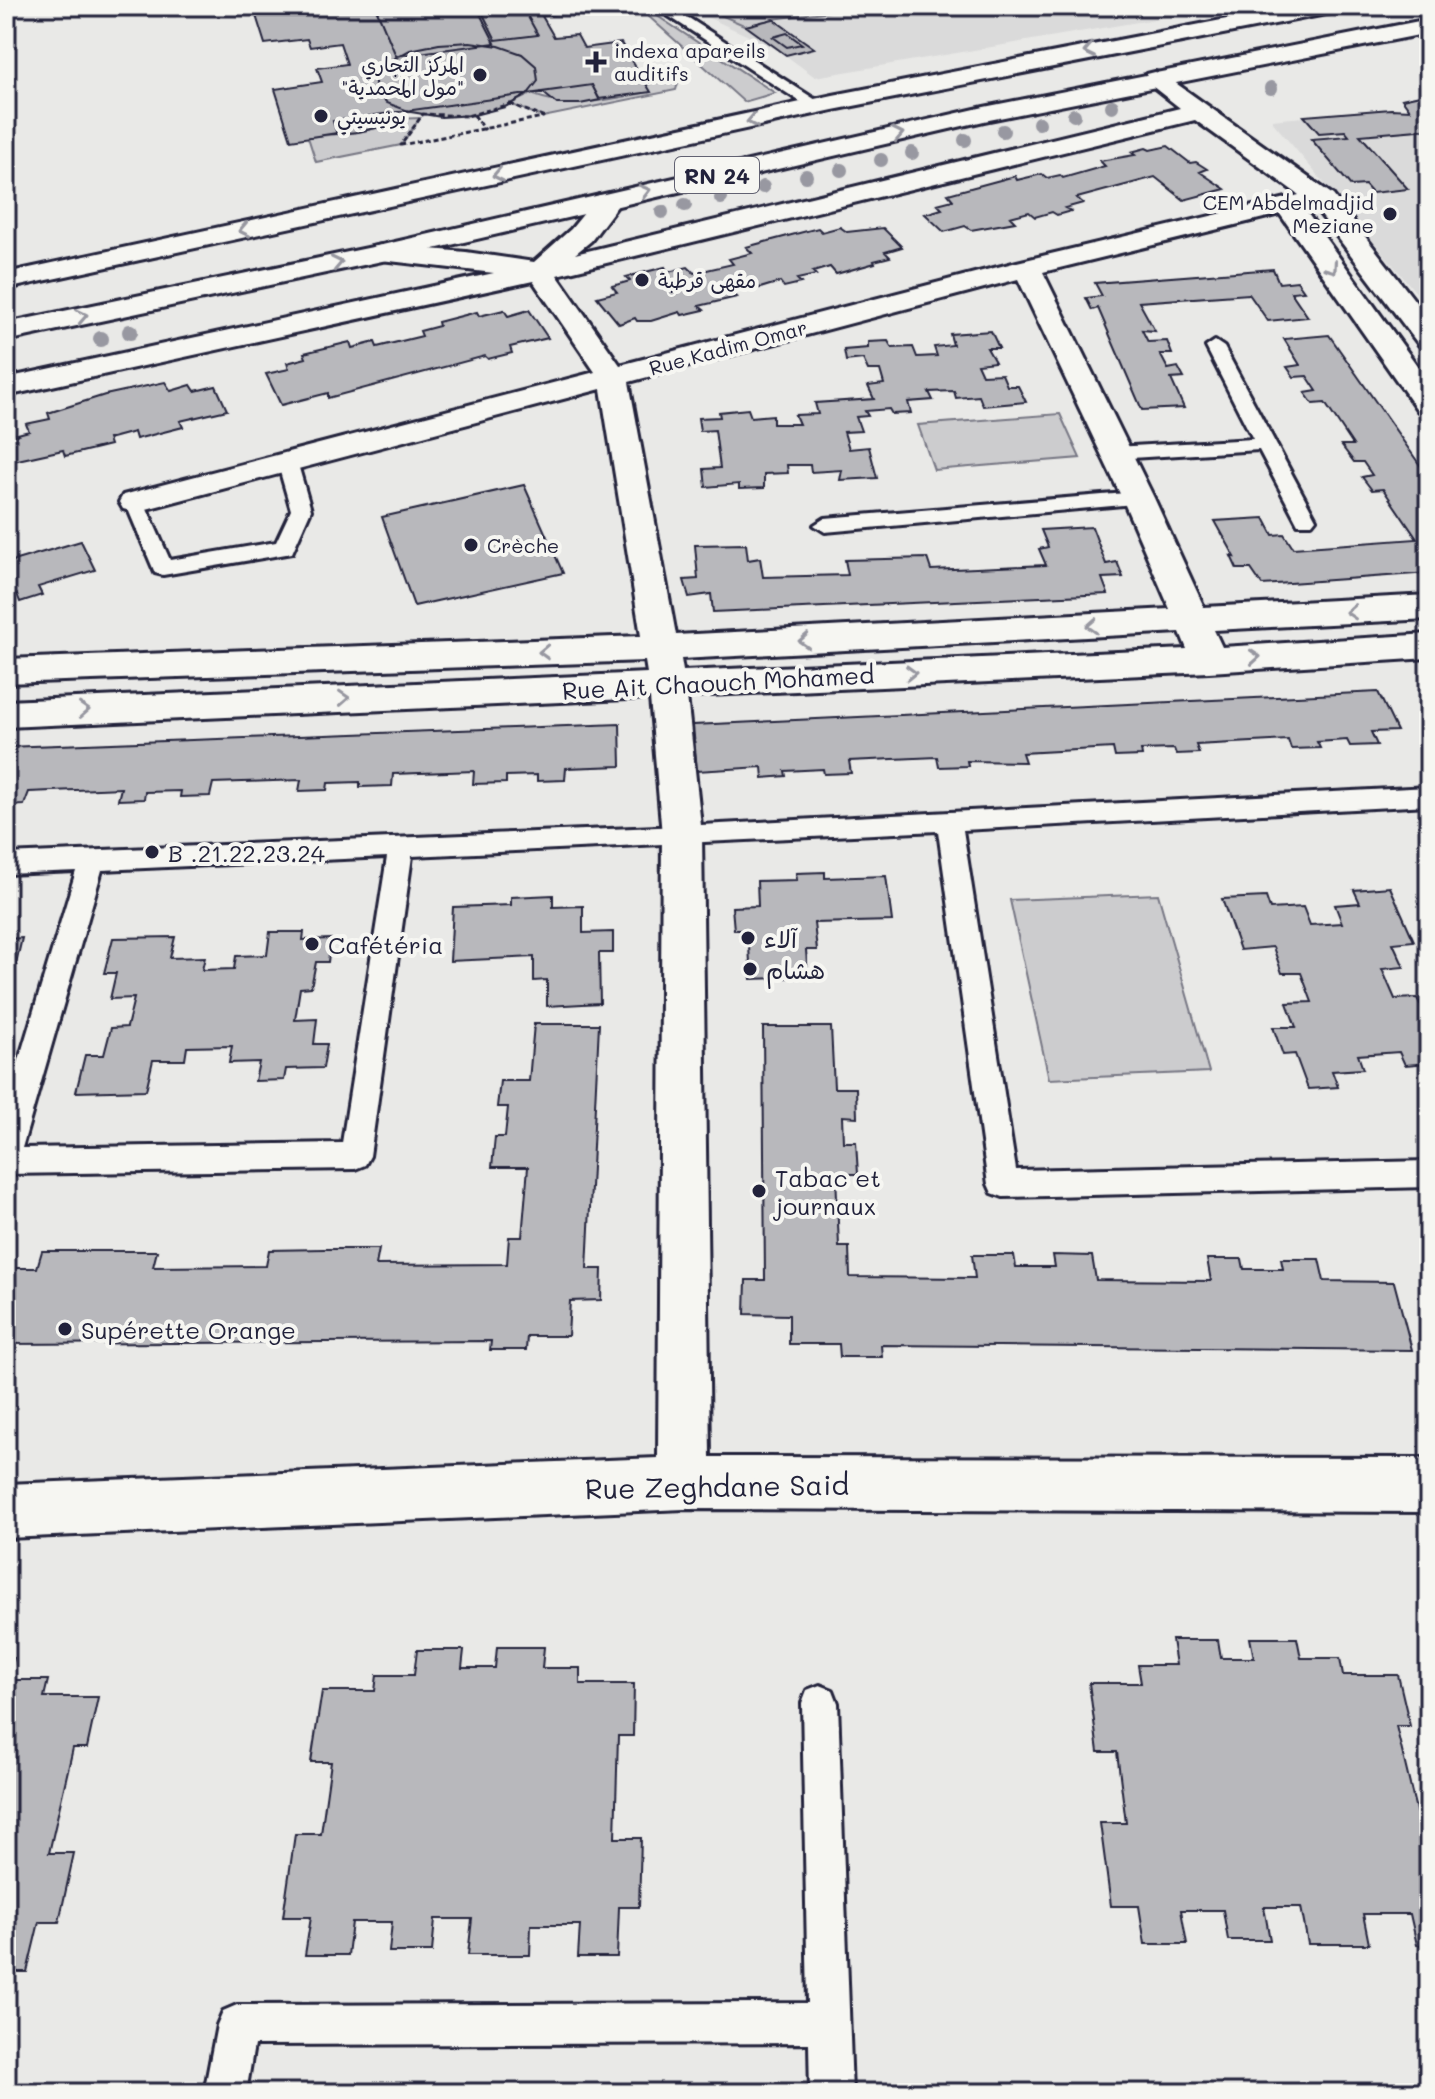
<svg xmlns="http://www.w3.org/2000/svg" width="1435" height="2099" font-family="Mali,'Playpen Sans Arabic',sans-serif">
	<rect width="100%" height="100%" fill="#e9e9e7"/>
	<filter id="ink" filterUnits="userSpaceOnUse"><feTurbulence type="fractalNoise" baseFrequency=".0125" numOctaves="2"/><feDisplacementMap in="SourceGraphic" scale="16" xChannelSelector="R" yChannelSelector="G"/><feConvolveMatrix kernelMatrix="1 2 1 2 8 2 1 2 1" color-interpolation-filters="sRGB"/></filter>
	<g filter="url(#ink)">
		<path fill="#dadada" d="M683 6H1173L1179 15 815 77 777 49Z
			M1429 93V308L1271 120 1391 109 1409 110 1402 99Z"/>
		<path fill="#ccccce" stroke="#777784" stroke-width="2" d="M637 6H642L775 93 744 102Z
			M700 6H867L773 19 746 26Z
			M679 79 676 90 543 117 510 104 531 94C576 111 604 99 650 92L646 84Z
			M420 118 401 145 316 162 308 137 358 132 385 126 392 119Z
			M1060 414 1080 458 934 470 918 425Z
			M1158 894 1209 1072 1049 1079 1010 900Z"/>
		<path fill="#b8b8bc" stroke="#22223b" stroke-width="2" d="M253 6H560L564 13 542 16 554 37 577 35 584 48 621 43 651 92 599 99 592 85 333 121 337 133 291 140 275 89 322 82 317 68 347 64 340 43 310 47 307 39 265 44Z
			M295 6H339L341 10 298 15Z
			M375 6H476L495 43 396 56Z
			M479 6H522L538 35 496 40Z
			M773 19 814 48 786 55 746 26Z
			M787 33 802 44 787 47 773 37Z
			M470 42 499 46 522 54 536 66 538 81 527 95 505 107 474 115 441 117 411 112 387 103 375 90V75L388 62 410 50 439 44Z
			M592 85 600 100 580 104H557L542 92Z
			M1429 93V129L1360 135 1408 189 1372 193 1365 185 1351 186 1311 139 1349 136 1345 131 1319 133 1304 116 1391 109 1410 110 1402 99Z
			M379 116 385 126 358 132 337 134 333 121Z
			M1168 146 1190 163 1196 162 1207 169 1200 172 1225 189 1184 200 1155 177 1077 198 1083 203 1065 208 1071 211 1057 215 1052 212 1035 217 1029 212 1010 217 1015 222 971 230 965 226 944 232 925 214 942 209 937 204 953 200 948 194 1015 176 1017 180 1042 174 1047 178 1060 175 1063 178 1105 166 1100 161 1135 155 1131 152 1146 148 1150 150Z
			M840 227 847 232 883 228 902 247 885 252 890 257 874 261 875 263 836 274 830 267 813 272 816 275 797 279 801 283 784 287 780 282 760 288 756 284 730 291 737 297 699 306 704 310 682 315 680 312 651 321H637L635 318 619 324 597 297 617 292 612 286 630 281 626 277 665 267 668 272 688 267 694 273 733 264 729 259 752 253 746 247 818 228 822 232Z
			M1273 269 1279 283 1297 281 1304 291 1291 292 1308 317 1268 321 1249 294 1139 302 1155 331 1142 330 1148 342 1167 341 1172 354H1160L1168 369 1178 367 1184 378 1171 379 1184 408 1142 410 1098 308 1092 310 1086 298 1102 296 1095 283Z
			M504 310 508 316 529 310 548 338 510 347 512 353 488 359 485 356 328 398V393L281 405 266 374 289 369 287 363 306 358 304 353 350 342 352 348 375 342 377 347 422 336 420 331 439 326 438 322 477 312 479 316Z
			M991 331 999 348H987L995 362 977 364 982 375 1002 374 1007 386H1018L1026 402 983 406 979 396 956 398 954 391 929 392 933 400 908 402 911 413 892 414 889 409 865 411 868 416 856 417 861 431 844 432 849 449 869 447 877 478 840 480 842 470 811 472 810 465H787L788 473 764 474V488L739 489V484L706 487 704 469 720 468 715 430 700 431 698 418 720 417 719 412 748 409 751 417 773 415V424H799L795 415 818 414 815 403 874 399 868 386 884 384 880 370H868L863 359 846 361 844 350 868 348V342L888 341 892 348 913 347 917 357 937 356 934 347 953 345 950 334Z
			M1329 335 1429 478V573L1262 585 1251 569H1237L1231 556 1235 557 1215 521 1264 518 1273 535 1284 534 1293 548 1417 539 1383 489 1372 490 1362 477 1372 475 1363 462H1354L1341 445H1353L1325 403 1313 404 1305 393 1317 391 1307 376 1294 377 1287 367 1300 365 1284 339Z
			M165 382 171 391 191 385 195 391 216 386 227 410 180 421 183 427 136 439 134 432 108 439 110 445 65 456 63 450 13 461 15 468 6 470V437L29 431 26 424 50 419 48 413 105 395Z
			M524 485 563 573 414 606 382 517Z
			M1092 527 1106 564 1117 562 1123 577 1102 578 1108 594 713 612 711 594 689 597 684 580 698 579 695 545 746 544 748 560 760 558 763 577 848 575 845 560 927 558 931 570 1046 565 1039 549 1048 547 1041 530Z
			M81 541 95 570 38 587 42 595 20 602 17 594 6 599V563Z
			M1378 692 1397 731 1371 732 1377 745 1350 746 1347 740 1317 742 1320 748 1291 749 1288 740 1196 745 1199 753 1176 754 1174 749 1141 750 1142 756 1115 757 1113 748 1022 753 1025 762 967 761 968 766 939 767 937 757 849 761 851 773 824 774 823 769 785 771 786 776 763 778 762 767 697 771 693 725Z
			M620 724 621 766 566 768 565 780 537 781V775L506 776V783L473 784 474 771 393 774 392 786 360 787V782L328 783 327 790 299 791 301 780 213 783 210 796 180 797 181 791 145 792 144 799 118 800 121 788 29 792 24 805 6 806V747Z
			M825 872V878L886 876 892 921 814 923 817 950H806L808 977 751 979 748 930H734L732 907 758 906 757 881 797 880 796 873Z
			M1390 887 1414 941 1393 943 1404 967 1382 969 1395 999 1417 998 1429 1022V1063L1405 1065 1399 1052 1358 1055 1363 1069 1332 1071 1338 1087 1308 1089 1295 1054 1283 1055 1273 1027H1296L1287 1003 1312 1002 1301 973H1282L1273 947 1240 950 1222 899 1266 897 1270 909 1303 907 1310 925 1342 923 1335 905 1360 903 1354 890Z
			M553 895V907L583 906V933L613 932V953H599L600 1003 547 1006V980L534 981V957L450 961 453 907 511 905V897Z
			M270 932H304L303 940 331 939 328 962H316L311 987 300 988 295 1020 317 1019 314 1044H327L323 1068 286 1069 284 1080 255 1081 259 1062 229 1063 232 1046 187 1047 185 1060H153L146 1090 76 1092 85 1055H104L111 1028 127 1027 134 998 110 999 116 973H104L113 938 175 937 170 958 205 957 202 970 234 969 236 956 267 955Z
			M22 938 6 1008V939Z
			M534 1024H599L587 1269H602L601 1300 570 1301 568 1336H527L526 1350H490L491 1341 6 1344V1268H37L42 1251H157L153 1267 266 1266 269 1250 324 1249H379L376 1265 507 1264 509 1237H522L528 1167H492L495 1137H505L508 1107H497L500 1081H529Z
			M763 1027H831L834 1088H856L857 1117 842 1116 843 1142H856L858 1174H836L839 1247H849L850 1277 975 1278 972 1255H1014L1016 1267H1055L1053 1255 1092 1256 1096 1280 1211 1281 1207 1259H1242L1244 1269H1283L1281 1259H1319L1324 1281 1394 1282 1412 1350 881 1345 882 1357H840L839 1344H789V1315L745 1314 746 1280H765Z
			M1250 1638H1297L1301 1658H1340L1343 1675H1398L1410 1726H1396L1420 1827H1429V1945H1417L1410 1914H1363L1369 1944H1308L1301 1907H1264L1270 1940H1228L1223 1910H1181L1187 1944H1145L1139 1906H1111L1100 1823H1126L1117 1752H1098L1089 1683H1141L1138 1665H1176L1172 1640H1218L1221 1658H1254Z
			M497 1647H544L542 1668H580V1684H634L633 1736H618L615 1838H641L639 1907H619L617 1957H578L580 1925H531L530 1955H468L472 1919H435L432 1952H389L392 1922H352L348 1955H305L311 1917H283L295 1834H321L331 1762H311L322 1691H375L377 1675H414L417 1650H464L462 1668H495Z
			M6 1658H14L9 1680H48L44 1697H98L87 1748H73L49 1853H74L59 1922H39L27 1972H6Z"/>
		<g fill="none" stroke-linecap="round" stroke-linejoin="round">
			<defs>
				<path id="lane" d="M653 6H670L827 107 819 112 813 110Z
					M1215 341 1224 347 1316 519 1312 524H1298L1259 450 1115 459 1105 453 1115 447 1253 439 1206 347Z
					M287 455 297 461 311 510 292 553 163 575 155 573 125 502 128 497H142L170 560 276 542 291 510 277 461Z
					M1138 492 1145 493 1148 498 1145 503 825 532 814 525 825 518Z
					M1429 787V805L963 830 1016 1170 1429 1161V1187L1003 1197 992 1193 988 1184 938 831 412 856 370 1156 365 1165 355 1169 6 1174V1103L76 871 6 874V854L682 826ZM387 857 342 1143 22 1148 102 870Z
					M820 1685 833 1690 838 1703 852 2093H810L809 2043 254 2045 246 2093H204L217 2025 223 2011 237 2005 808 2003 802 1703 807 1690Z"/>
				<path id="street" d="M1218 6H1243L1260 21 1257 26C1242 30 1227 18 1218 6Z
					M1155 72 1163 74 1333 195 1429 319V348L1419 345 1317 210H1305L1429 382V413L1418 411 1280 214 1043 272 1154 498 1204 607 1429 595V619L1214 630 1222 647 1429 634V658L1209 672 687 696 702 835 710 1457 1429 1458V1512L684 1509 6 1538V1484L658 1458 662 835 650 698 6 727V701L647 673 645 661 6 683V659L641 636 601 389 135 512 123 509 119 502 123 495 595 372 533 281 6 396V378L494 273 372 259 368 253 372 247 382 245 466 252 534 262 571 229 599 195H617L621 201 591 241 575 254 1180 108 1143 79 1147 74ZM1195 120 1299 195 1017 262 620 365 557 275ZM1018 279 1122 498 1170 609 676 635 629 382ZM1180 632 1187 649 683 671 681 659Z"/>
				<path id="primary" d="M1294 6H1342L1331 13 833 110 6 289V273L833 95Z
					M1429 19V33L984 121 382 261 6 341V323L382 245 984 107Z"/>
			</defs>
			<use href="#lane" stroke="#22223b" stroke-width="6"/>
			<use href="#street" stroke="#22223b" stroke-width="6"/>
			<use href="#primary" stroke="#22223b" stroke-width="6"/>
			<path stroke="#22223b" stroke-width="3" stroke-dasharray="5 3" stroke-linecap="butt" d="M510 104 543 117 401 145 423 114 467 116Z
				M474 115 485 130"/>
			<use href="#lane" fill="#f6f6f2" fill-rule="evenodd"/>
			<use href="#street" fill="#f6f6f2" fill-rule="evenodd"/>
			<use href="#primary" fill="#f6f6f2" fill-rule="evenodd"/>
		</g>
		<g fill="#9898a1">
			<circle cx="1271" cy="88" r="7"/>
			<circle cx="1112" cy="106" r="7"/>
			<circle cx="1074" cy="115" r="7"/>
			<circle cx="1039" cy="123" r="7"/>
			<circle cx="1003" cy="131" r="7"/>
			<circle cx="965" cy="140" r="7"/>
			<circle cx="912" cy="153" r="7"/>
			<circle cx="881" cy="160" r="7"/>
			<circle cx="841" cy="170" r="7"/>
			<circle cx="806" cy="176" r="7"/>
			<circle cx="763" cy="187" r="7"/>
			<circle cx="721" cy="198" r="7"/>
			<circle cx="685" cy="205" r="7"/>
			<circle cx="662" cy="212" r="7"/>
			<circle cx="130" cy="332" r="8"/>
			<circle cx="101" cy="339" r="8"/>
		</g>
		<defs><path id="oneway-chevron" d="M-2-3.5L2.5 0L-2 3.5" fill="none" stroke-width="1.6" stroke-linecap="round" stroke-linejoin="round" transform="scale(2)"/></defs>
		<g stroke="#9797a0">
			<use href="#oneway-chevron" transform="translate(1089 51) rotate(168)"/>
			<use href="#oneway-chevron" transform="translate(752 121) rotate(168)"/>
			<use href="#oneway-chevron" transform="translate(898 134) rotate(-12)"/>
			<use href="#oneway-chevron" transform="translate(498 175) rotate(168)"/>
			<use href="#oneway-chevron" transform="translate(645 191) rotate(-14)"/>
			<use href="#oneway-chevron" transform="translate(244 230) rotate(168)"/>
			<use href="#oneway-chevron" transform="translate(337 263) rotate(-12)"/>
			<use href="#oneway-chevron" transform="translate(1332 268) rotate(55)"/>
			<use href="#oneway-chevron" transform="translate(82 316) rotate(-11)"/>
			<use href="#oneway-chevron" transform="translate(1351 612) rotate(177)"/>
			<use href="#oneway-chevron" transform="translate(1092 626) rotate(177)"/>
			<use href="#oneway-chevron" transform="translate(804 641) rotate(177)"/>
			<use href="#oneway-chevron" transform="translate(544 652) rotate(178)"/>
			<use href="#oneway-chevron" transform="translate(1255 657) rotate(-4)"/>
			<use href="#oneway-chevron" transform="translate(911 673) rotate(-2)"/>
			<use href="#oneway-chevron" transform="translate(344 698) rotate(-3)"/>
			<use href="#oneway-chevron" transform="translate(84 710) rotate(-3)"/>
		</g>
	</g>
	<g fill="#22223b" stroke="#f6f6f2" stroke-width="3">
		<path d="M592 50h8v8h8v8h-8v8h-8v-8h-8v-8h8z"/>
		<circle cx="480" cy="75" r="8"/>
		<circle cx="321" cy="116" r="8"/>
		<circle cx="1390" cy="214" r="8"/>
		<circle cx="642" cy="280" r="8"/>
		<circle cx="471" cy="545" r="8"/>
		<circle cx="152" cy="852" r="8"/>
		<circle cx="748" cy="938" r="8"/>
		<circle cx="312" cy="944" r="8"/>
		<circle cx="750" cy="969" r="8"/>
		<circle cx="759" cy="1191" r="8"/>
		<circle cx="65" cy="1329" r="8"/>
	</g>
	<g text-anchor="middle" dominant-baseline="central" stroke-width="8" stroke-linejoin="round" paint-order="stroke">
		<g font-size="20" fill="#22223b" stroke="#f6f6f2" text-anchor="start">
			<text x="614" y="50">indexa apareils<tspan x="614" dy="23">auditifs</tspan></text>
			<text x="464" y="64" text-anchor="end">المركز التجاري<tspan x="464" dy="23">"مول المحمدية"</tspan></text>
			<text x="337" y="116">يونيسيتي</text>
			<text x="1374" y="202" text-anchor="end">CEM Abdelmadjid<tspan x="1374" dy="23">Meziane</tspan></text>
			<text x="658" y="280">مقهى قرطبة</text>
			<text x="487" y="545">Crèche</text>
		</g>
		<g font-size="20" fill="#22223b" stroke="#f6f6f2">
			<text transform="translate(728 347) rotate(-15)">Rue Kadim Omar</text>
		</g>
		<rect fill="#f6f6f2" stroke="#626272" stroke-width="2" x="675" y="157" width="84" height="36" rx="6"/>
		<g font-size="22" font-weight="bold" fill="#22223b">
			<text x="717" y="175">RN 24</text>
		</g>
		<g font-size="24" fill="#22223b" stroke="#f6f6f2">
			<text transform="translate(718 682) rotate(-3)">Rue Ait Chaouch Mohamed</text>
		</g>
		<g font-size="24" fill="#22223b" stroke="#f6f6f2" text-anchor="start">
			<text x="168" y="852">B .21.22.23.24</text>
			<text x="764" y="938">آلاء</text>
			<text x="328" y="944">Cafétéria</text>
			<text x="766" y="969">هشام</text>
			<text x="775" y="1177">Tabac et<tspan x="775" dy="28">journaux</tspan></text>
			<text x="81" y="1329">Supérette Orange</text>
		</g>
		<g font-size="28" fill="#22223b" stroke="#f6f6f2">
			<text transform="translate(717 1486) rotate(-1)">Rue Zeghdane Said</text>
		</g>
	</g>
	<rect width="1435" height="2099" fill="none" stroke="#f6f6f2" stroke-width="32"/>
	<rect x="16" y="16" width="1403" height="2067" fill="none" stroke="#22223b" stroke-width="3" filter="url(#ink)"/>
</svg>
